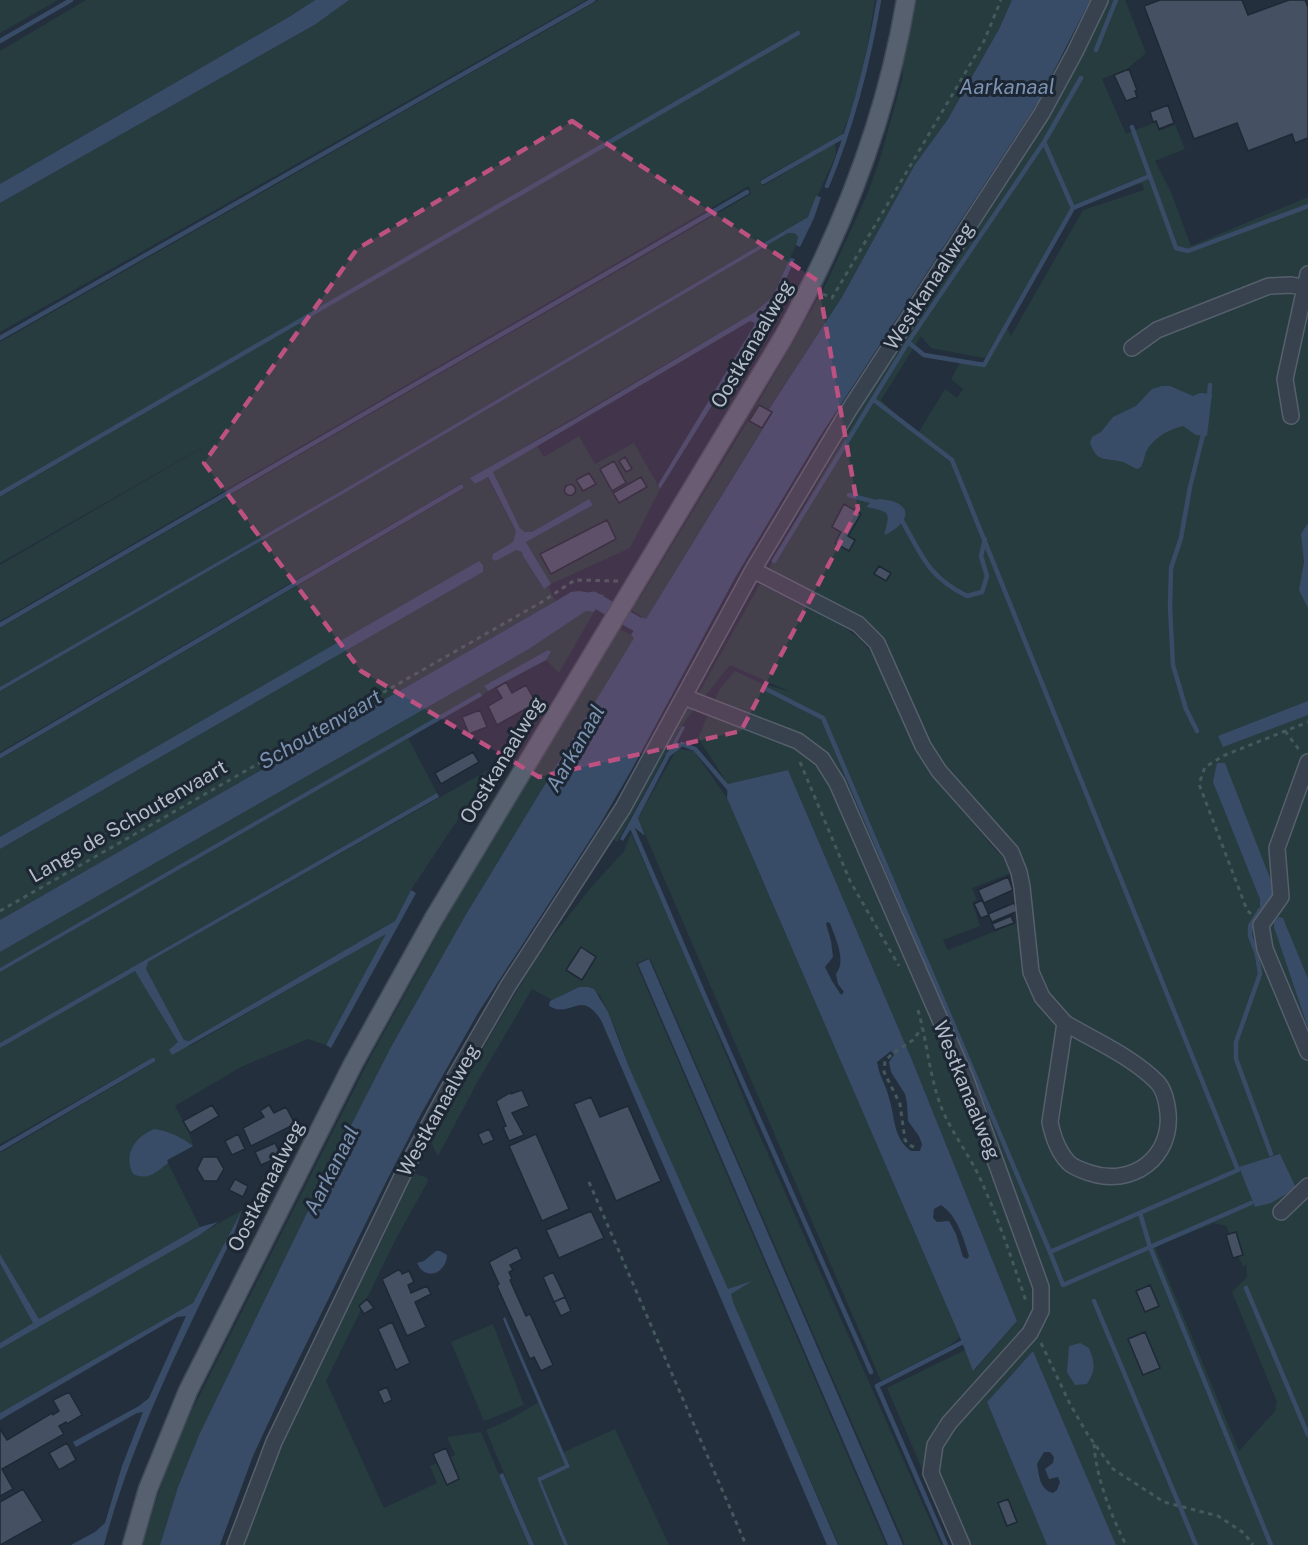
<svg xmlns="http://www.w3.org/2000/svg" width="1308" height="1545" font-family="'Public Sans',sans-serif">
	<rect width="100%" height="100%" fill="#242f3e"/>
	<path fill="#263c3f" fill-rule="evenodd" d="M0 0H58L0 33Z
		M86 0H315L289 17 0 184V51Z
		M349 0H586L0 332V203L316 24Z
		M599 0H875L865 61 854 104 842 135 760 180 763 186 835 143 836 155 808 217 338 493 0 687V628L751 194 749 186 0 621V565L231 431 0 563V497L800 33 799 31 0 492V342Z
		M915 0H1012L999 29 948 119 914 166 842 297 769 408 773 411 646 619 630 609 641 596 749 419 825 286 867 195 880 159 903 76 902 63Z
		M1108 0H1125L1146 53 1127 69 1102 79 1126 134 1156 122 1159 131 1175 125 1185 149 1155 161 1171 192 1191 246 1308 197V1545H1116L1033 1351 987 1402 1047 1545H955L887 1388 965 1350 974 1371 1017 1321 912 1060 788 770 728 784 698 738 719 690 735 671 760 683 791 692 730 665 682 725 617 842 613 839 676 723 701 689 760 584 841 625 860 639 874 656 939 777 938 782 998 853 1007 859 1014 872 972 888 977 900 972 902 980 926 943 940 948 950 1021 921 1026 965 1059 1025 1056 1151 1112 1180 1165 1146V1091L1075 1025 1038 981 1023 874 938 763 892 668 896 665 879 638 767 571C825 469 883 368 947 269 1004 182 1069 98 1108 0ZM1142 183 1144 190 1083 210 1011 336 1007 328 984 365 961 361 951 379 963 389 957 398 945 389 917 435 881 400 921 336 931 348 984 358 986 357 1072 207ZM1214 1223 1226 1226 1243 1267 1246 1264 1247 1277 1232 1292 1277 1402 1275 1411 1239 1451 1155 1247Z
		M788 233H794L798 236 796 245 773 296 755 312 471 478 475 484 487 477 516 531 513 542 493 554 496 561 516 549 522 552 523 556 543 588 548 586 556 601 0 920V849L483 572V565L479 562 0 837V759L463 489 461 484 0 752V691L341 495Z
		M579 436 595 464 634 443 660 489 630 548 551 584 526 542 593 505 589 499 532 532H525L520 528 492 472 537 446 544 457Z
		M586 611 594 612 559 673 546 660 551 652 486 689 488 691 482 696 479 693 0 968V952L529 649Z
		M618 628 635 637 465 916 391 1047 322 1182 199 1435 178 1487 160 1545H142L173 1448 370 1058 458 897Z
		M408 738 437 793 0 1043V972Z
		M677 749 694 751 727 798 960 1337 949 1346 881 1381 638 818Z
		M492 768 411 890 395 921 189 1041 184 1040 146 969 148 962Z
		M631 833 685 955 752 1118 941 1545H905L650 958 636 963 886 1545H839L629 1067 617 1033 600 995 579 987 552 1000 532 989 478 1081 438 1156 435 1151 431 1142 493 1031 541 951 588 891 624 851Z
		M387 933 326 1045 308 1039 241 1067 175 1106 189 1132 193 1146 167 1161 200 1227 39 1319 0 1254V1153L155 1062 156 1060 154 1057 0 1144V1048L135 970 178 1042 190 1046Z
		M1070 1031 1148 1078 1166 1113 1154 1154 1130 1170 1084 1168 1059 1142 1055 1110Z
		M412 1172 427 1178 428 1181 397 1237 326 1381 384 1508 437 1483 430 1466 455 1455 447 1437 481 1432 529 1545H244L274 1463Z
		M242 1210 193 1303 0 1413V1349Z
		M0 1263 34 1324 0 1343Z
		M493 1324 524 1405 484 1421 451 1342Z
		M539 1402 565 1465 537 1478 564 1545H534L486 1430 505 1422Z
		M615 1429 669 1545H568L541 1481 569 1467 564 1452Z"/>
	<path fill="#394c67" fill-rule="evenodd" d="M315 0H349L316 24 0 203V184L289 17Z
		M1012 0H1090L1038 102 819 438 736 576 632 769 599 826 478 1013 421 1114 386 1182 284 1389 253 1456 220 1545H160L178 1487 199 1435 322 1182 391 1047 465 916 634 638 631 635 642 617 646 619 773 412 769 409 842 297 914 166 948 119 999 29Z
		M816 196 821 197 814 218 800 247 796 245 798 236 794 233H788L341 495 0 691V687L338 493 808 217Z
		M790 258 795 259 773 307 660 489 658 485 755 324 753 322 750 321 493 472 520 528 525 532H532L589 499 593 505 526 542 551 584 544 589 523 556 522 552 516 550 496 561 492 559 493 554 513 542 516 531 488 477 475 484 470 478 573 420 755 312 773 296Z
		M1162 386H1170L1193 396 1200 393 1212 394 1207 436 1196 435 1183 426C1169 429 1152 439 1146 452 1144 457 1144 462 1141 467L1137 469C1132 467 1127 463 1123 462 1105 457 1098 464 1090 443L1092 437 1101 432 1113 417 1136 406 1152 389Z
		M879 499C886 500 893 500 899 504 916 515 895 531 884 535 891 511 890 512 866 507L872 501Z
		M1308 523V608L1299 590 1304 562 1301 534Z
		M479 561 483 565V572L0 849V837Z
		M579 591 604 595 594 612 586 611 529 649 0 952V920L556 601 571 592Z
		M548 650 551 652 546 660 488 691 484 686Z
		M480 692 482 696 0 972V968Z
		M1308 701V715L1223 747 1218 736Z
		M682 726 685 727 638 818 645 836 635 828 630 830 623 841 620 839Z
		M1217 763H1225L1277 896 1273 902 1260 910V899L1213 782Z
		M788 770 912 1060 1017 1321 973 1371 960 1337 727 798 728 784ZM827 922 830 923C835 938 847 960 836 974L838 984 844 992 841 995 832 981 825 967 833 957 831 941 826 924ZM891 1051 894 1055 889 1062 891 1072 905 1094 907 1103 908 1121 919 1136 922 1144 920 1151H911C893 1138 895 1117 889 1098 886 1085 879 1076 877 1062ZM941 1205C958 1217 963 1237 969 1256L967 1259 963 1257 956 1234 949 1221 937 1222 933 1218 934 1209Z
		M437 793 439 797 148 962 146 969 184 1040 189 1041 395 921 411 890 416 893 331 1048 326 1045 386 934 172 1055 169 1050 178 1042 135 971 0 1048V1043Z
		M1279 917 1283 918 1308 979V1028L1274 927V922Z
		M649 959 903 1545H888L638 964Z
		M579 987H588L594 989 608 1012 629 1067 728 1289 752 1281 731 1294 733 1302 838 1545H827L601 1020C580 988 572 1019 549 1006L550 1001Z
		M154 1129C169 1131 181 1137 193 1146L167 1160 168 1163C156 1172 149 1181 133 1174 123 1154 135 1137 154 1129Z
		M1280 1154 1296 1188 1271 1203 1255 1207 1239 1167Z
		M242 1210 233 1236C184 1337 133 1437 104 1545H71L95 1532 105 1523 122 1466 143 1412 137 1413 76 1447 73 1442 139 1406 149 1398 186 1316 177 1317 0 1420V1413L193 1303Z
		M218 1222 198 1236 0 1349V1343L33 1323 0 1263V1254L39 1319 200 1227Z
		M436 1251H440L447 1255C447 1267 435 1279 423 1271 420 1269 419 1266 417 1263L424 1261Z
		M505 1317 570 1467 541 1481 568 1545H564L537 1478 565 1465 503 1319Z
		M1080 1343 1089 1348C1095 1363 1096 1370 1087 1384L1075 1385 1067 1372 1069 1346Z
		M1033 1351 1116 1545H1047L987 1402ZM1044 1452H1050L1054 1457 1053 1463 1045 1469 1049 1479 1058 1477 1060 1482 1057 1490 1053 1493C1040 1490 1039 1476 1037 1464Z
		M503 1473 534 1545H529L499 1475Z"/>
	<g fill="none" stroke-linecap="round" stroke-linejoin="round">
		<path stroke="#394c67" stroke-width="4.5" d="M0 41 71 0
			M1096 50 1116 0
			M1081 78 1044 142 908 342 924 355 984 365 1073 208 1150 176
			M1132 127 1176 248 1188 251 1308 206
			M1044 142 1073 208
			M763 182 844 136
			M827 186C852 125 868 65 879 0
			M0 338 593 0
			M1209 399 1210 385
			M0 494 798 33
			M849 495 875 502
			M901 519C922 555 927 576 967 596L982 592 987 576 981 556 985 539
			M774 561 908 342
			M0 625 747 192
			M766 689 823 718 1050 1252 1238 1170 952 460 874 400
			M1197 731 1186 709 1173 665 1170 607 1171 568 1181 538 1190 487 1204 431
			M668 755 682 744 695 749 731 791
			M0 756 461 487
			M631 825 708 1004 871 1372
			M1260 910 1250 926V936L1257 954 1260 974 1236 1042V1059L1271 1154
			M0 1149 153 1060
			M1140 1213 1150 1247 1271 1545
			M1050 1252 1063 1285 1251 1203
			M1246 1288 1308 1435
			M1094 1301 1196 1545
			M946 1545 877 1386 965 1341"/>
		<path stroke="#394c67" stroke-width="15" d="M581 605 593 599 654 634"/>
	</g>
	<path fill="#455162" stroke="#1f2835" stroke-width="1.5" d="M1160 0H1242L1248 15 1289 0H1305L1308 7V138L1295 143 1292 134 1248 151 1237 123 1194 139 1144 6Z
		M1129 69 1137 90 1135 91 1137 97 1126 101 1114 75Z
		M1168 105 1174 123 1159 129 1156 121 1153 122 1150 112Z
		M759 405 772 412 762 428 749 421Z
		M625 457 632 469 626 472 619 461Z
		M614 461 626 483 612 491 600 469Z
		M589 473 596 484 583 491 576 480Z
		M641 477 647 487 619 503 613 493Z
		M564.5 490a5.5 5.5 0 1 1 11 0a5.5 5.5 0 1 1-11 0Z
		M844 504 861 514 848 536 855 540 849 551 835 543 841 532 832 527Z
		M607 520 616 539 551 574 540 554Z
		M879 566 891 573 886 581 874 574Z
		M506 682 512 693 526 685 536 703 497 725 488 706 502 698 496 688Z
		M480 710 487 727 469 734 462 717Z
		M473 752 479 762 441 784 435 773Z
		M1008 877 1013 890 984 903 978 890Z
		M982 900 989 915 981 918 974 904Z
		M1014 903 1018 911 992 922 988 914Z
		M1011 916 1014 923 995 930 992 924Z
		M581 947 596 957 582 980 566 970Z
		M522 1090 529 1106 512 1113 524 1135 509 1141 503 1127 506 1126 496 1101 511 1092V1094Z
		M591 1097 600 1117 628 1106 661 1181 616 1201 574 1104Z
		M212 1105 219 1116 190 1133 183 1121Z
		M269 1105 274 1113 286 1107 295 1124 251 1146 243 1128 264 1117 260 1111Z
		M489 1129 494 1140 483 1145 478 1134Z
		M238 1134 245 1149 232 1155 225 1141Z
		M536 1134 569 1209 542 1221 509 1146Z
		M275 1143 281 1156 261 1165 255 1152Z
		M203 1157H217L224 1169 217 1181H204L197 1169Z
		M235 1179 248 1186 243 1197 229 1190Z
		M591 1211 604 1238 559 1258 546 1230Z
		M1236 1232 1243 1255 1233 1258 1226 1235Z
		M517 1247 522 1259 510 1265 513 1270 509 1272 512 1279 510 1280 526 1316 530 1314 553 1365 541 1371 534 1357 530 1359 497 1286 499 1284 489 1262Z
		M398 1270 401 1271 402 1274 409 1271 414 1282 408 1285 411 1293 427 1286 431 1294 415 1302 426 1327 407 1336 382 1279Z
		M553 1272 565 1297 554 1302 543 1277Z
		M1150 1285 1159 1306 1145 1312 1136 1291Z
		M565 1297 571 1311 561 1316 554 1302Z
		M367 1299 374 1308 364 1314 359 1306Z
		M392 1322 410 1363 396 1370 378 1329Z
		M1145 1332 1160 1368 1143 1375 1128 1339Z
		M387 1387 392 1400 384 1404 378 1391Z
		M69 1392 82 1415 67 1424 66 1422 59 1426 64 1434 2 1469 13 1489 0 1496V1429L7 1440 52 1413 53 1415 59 1411 53 1400Z
		M67 1443 76 1460 59 1470 49 1453Z
		M446 1448 459 1479 447 1485 433 1454Z
		M23 1489 43 1521 0 1545V1502Z
		M1008 1499 1017 1522 1007 1526 998 1503Z"/>
	<g fill="none" stroke-linecap="round" stroke-linejoin="round">
		<defs>
			<path id="minor" d="M1132 348 1157 330 1269 286 1291 285 1308 288
				M1291 416 1285 379 1308 274
				M753 570 858 624 877 643 923 746 939 771 1011 852 1019 872 1022 887 1031 972 1042 997 1065 1023
				M684 697 798 741 822 759 837 783 965 1077 1041 1287V1311L1030 1333 949 1423 935 1445 931 1473 962 1545
				M1308 762 1277 848 1281 897 1261 925 1265 949 1308 1052
				M1065 1023C1095 1041 1133 1057 1158 1083 1164 1090 1167 1103 1168 1113 1172 1158 1132 1187 1090 1173 1084 1171 1074 1168 1069 1163 1059 1153 1053 1137 1050 1122Z
				M1281 1212 1308 1186
				M235 1545 274 1442 406 1168 455 1077 508 986 623 808 753 570 849 410 1042 113 1075 52 1100 0"/>
			<path id="major" d="M132 1545 148 1489 188 1391 353 1064 433 920 783 338C842 232 886 120 906 0"/>
		</defs>
		<use href="#minor" stroke="#565f6c" stroke-width="18"/>
		<use href="#major" stroke="#414a57" stroke-width="21"/>
		<path stroke="#44595c" stroke-width="3" stroke-dasharray="4.5 4.5" stroke-linecap="butt" d="M823 294 832 298 984 41 1001 0
			M1285 731 1300 751
			M800 762 850 881 899 966
			M478 811 496 780
			M0 911 540 603 575 580 618 581
			M1251 914 1247 910 1199 784 1205 767 1225 755 1308 722
			M918 1010C927 1041 929 1073 940 1104 949 1128 965 1149 977 1172 997 1214 1011 1257 1026 1301
			M914 1147 909 1145 905 1140 900 1104 884 1072 885 1061 892 1054 913 1040 922 1028
			M589 1182 746 1545
			M1041 1343 1070 1404 1088 1435 1113 1469 1164 1502 1218 1516 1244 1533 1253 1545
			M1094 1444C1096 1478 1111 1515 1126 1545"/>
		<use href="#minor" stroke="#38414e" stroke-width="15"/>
		<use href="#major" stroke="#56606e" stroke-width="18"/>
	</g>
	<path fill="#bd5182" fill-opacity="0.2" stroke="#bd5182" stroke-width="4.5" stroke-dasharray="12 8" stroke-linejoin="round" d="M572 121 818 281 858 509 741 731 539 777 361 671 204 463 357 249Z"/>
	<g text-anchor="middle" dominant-baseline="central" stroke-width="6" stroke-linejoin="round" paint-order="stroke">
		<g font-size="20" fill="#b4bcc9" stroke="#1d2633">
			<text transform="translate(929 286) rotate(-57)">Westkanaalweg</text>
			<text transform="translate(752 344) rotate(-60)">Oostkanaalweg</text>
			<text transform="translate(502 760) rotate(-59)">Oostkanaalweg</text>
			<text transform="translate(128 821) rotate(-30)">Langs de Schoutenvaart</text>
			<text transform="translate(967 1090) rotate(68)">Westkanaalweg</text>
			<text transform="translate(438 1110) rotate(-61)">Westkanaalweg</text>
			<text transform="translate(266 1186) rotate(-63)">Oostkanaalweg</text>
		</g>
		<g font-size="21" font-style="italic" fill="#7c92b1" stroke="#1d2633">
			<text x="1007" y="86">Aarkanaal</text>
			<text transform="translate(320 729) rotate(-30)">Schoutenvaart</text>
			<text transform="translate(575 748) rotate(-60)">Aarkanaal</text>
			<text transform="translate(331 1170) rotate(-63)">Aarkanaal</text>
		</g>
	</g>
</svg>
